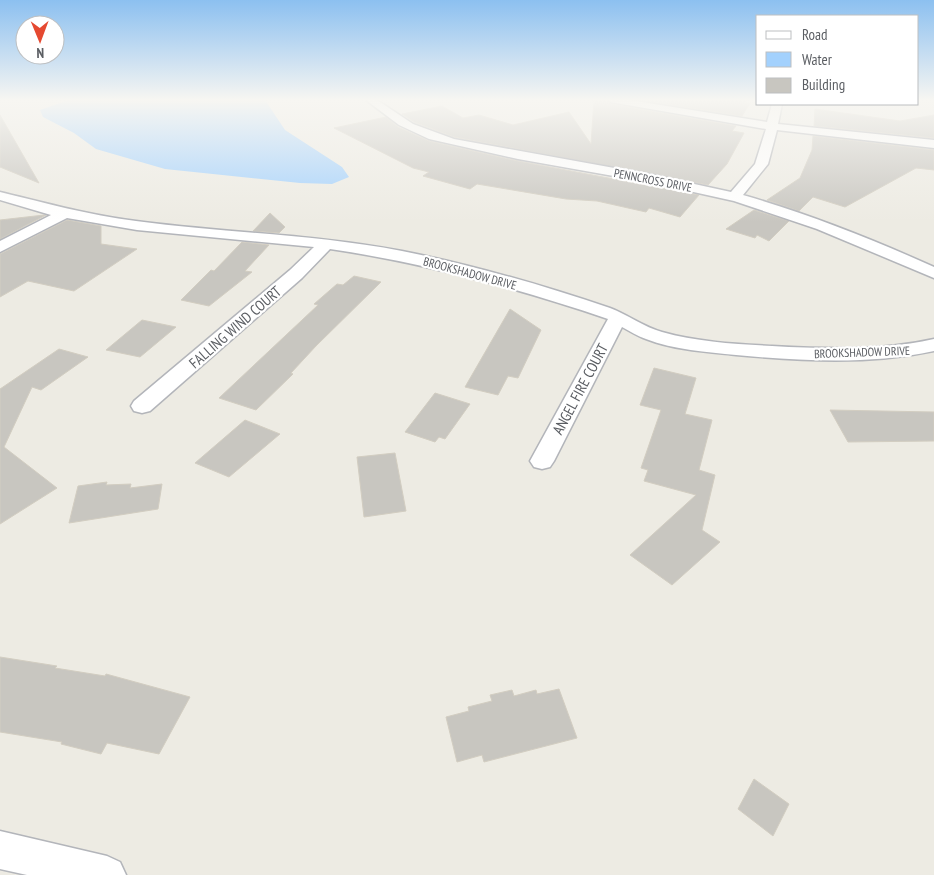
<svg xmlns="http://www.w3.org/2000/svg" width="934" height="875" font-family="'PT Sans Narrow',sans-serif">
	<rect width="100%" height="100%" fill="#edebe3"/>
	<path fill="#a3d1fd" d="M69 100H265L285 130 342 167 349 177 332 184 300 183 165 169 96 149 74 133 43 117 40 110Z"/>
	<path fill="#c8c6c0" stroke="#d2cdc1" d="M594 100H607L610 104 736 126 732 131 744 133 727 164 708 185 454 137 414 122 402 114 442 106 463 118 479 115 513 125 569 112 591 144Z
		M639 100H748L745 103H750L742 116Z
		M815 109 900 121 934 115V138L814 126Z
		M0 115 39 183 0 167Z
		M386 117 398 127 429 141 518 161 699 195 680 217 649 208 646 212 597 201 566 199 477 184 470 189 423 176 429 172 413 168 334 128Z
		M813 136 934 150V170L916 168 845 207 813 197 799 211 767 200 800 178 812 150Z
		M754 210 789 221 769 241 757 235 755 238 726 229Z
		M270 213 285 227 279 233 253 231Z
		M44 215H46L0 239V220Z
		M67 220 101 226V244L137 249 74 291 28 281 0 297V254Z
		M242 242 269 245 245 271 252 272 209 306 181 300 211 270 214 271Z
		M354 276 381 282 316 346 291 373 293 374 256 410 219 398 318 305 314 304 337 284 343 285Z
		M510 309 541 330 518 378 508 376 498 395 465 387Z
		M142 320 176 327 140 357 106 350Z
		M59 349 88 357 41 390 32 387 4 447 57 488 0 524V389Z
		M654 368 696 378 685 414 712 420 699 470 715 475 702 530 720 542 672 585 630 555 696 495 644 481 648 470 641 468 661 410 640 405Z
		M435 393 470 404 445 439 439 437 435 442 405 432Z
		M830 410 934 412V441L848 442Z
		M245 420 280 434 229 477 195 463Z
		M395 453 406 511 364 517 357 457Z
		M107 482 106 485 131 484 130 488 162 484 158 509 69 523 78 486Z
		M0 657 57 666 55 668 105 676 106 674 190 697 159 754 107 743 101 754 61 744 62 742 0 732Z
		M559 689 577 738 484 762 482 755 457 762 446 717 469 711 468 707 492 701 490 695 512 690 514 696 536 690 537 694Z
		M754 779 789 804 773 836 738 809Z"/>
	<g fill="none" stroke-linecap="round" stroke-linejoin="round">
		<defs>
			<path id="street" d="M366 100H377L413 124 454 139 653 175 731 192 755 164 766 129 610 102 609 100H629L767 122 772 104H782L778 124 934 140V148L777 130 768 164 743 195C809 214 872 239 934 267V278L817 229 734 201 653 183 518 159 429 139 399 125Z
				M0 192C46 203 88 215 136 221 225 233 314 234 402 251 473 265 542 285 610 308 628 315 644 327 662 332 697 342 736 344 772 346 826 349 880 351 934 339V351C869 365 802 361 736 355 707 352 674 350 646 339 637 336 630 331 622 327L554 461 550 467 542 469 534 467 530 461 608 319C516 288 425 263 330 249L302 278 150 411 142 413 134 411 131 406 134 401 290 270 314 247 137 230 67 218 0 252V241L51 215 0 200Z
				M0 831 107 856 120 862 126 875H27L0 869Z"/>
		</defs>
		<use href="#street" stroke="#b3b5ba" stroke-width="3"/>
		<use href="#street" fill="#fff" fill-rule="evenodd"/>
	</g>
	<linearGradient id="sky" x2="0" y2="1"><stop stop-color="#8cc0f0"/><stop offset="0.45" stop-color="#f7f6f2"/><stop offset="1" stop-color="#f7f6f2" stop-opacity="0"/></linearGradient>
	<rect width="934" height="222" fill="url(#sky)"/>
	<g text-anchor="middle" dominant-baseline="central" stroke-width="4.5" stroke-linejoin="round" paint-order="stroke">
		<g font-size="12" fill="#5b5e63" stroke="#fff">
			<text transform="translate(653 180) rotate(11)">PENNCROSS DRIVE</text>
			<text transform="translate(470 273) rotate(15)">BROOKSHADOW DRIVE</text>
			<text transform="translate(862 352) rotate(-2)">BROOKSHADOW DRIVE</text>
		</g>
		<g font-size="15" fill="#5b5e63" stroke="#fff">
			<text transform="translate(235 327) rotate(-41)">FALLING WIND COURT</text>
			<text transform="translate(580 389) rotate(-62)">ANGEL FIRE COURT</text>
		</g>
	</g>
	<rect x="756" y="15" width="162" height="90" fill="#ffffff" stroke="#bdbfc1"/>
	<rect x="766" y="31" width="25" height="8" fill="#ffffff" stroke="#bdbfc1"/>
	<text x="802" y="40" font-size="15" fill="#5b5e63">Road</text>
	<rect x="766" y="52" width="25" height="15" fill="#a3d1fd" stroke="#bdbfc1"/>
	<text x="802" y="65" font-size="15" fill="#5b5e63">Water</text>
	<rect x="766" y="78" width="25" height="15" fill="#c8c6c0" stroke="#bdbfc1"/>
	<text x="802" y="90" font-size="15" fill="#5b5e63">Building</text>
	<g transform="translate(40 40) rotate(179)"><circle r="24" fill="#ffffff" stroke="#bdbfc1"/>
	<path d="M0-4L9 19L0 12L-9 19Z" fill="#e54931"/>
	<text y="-8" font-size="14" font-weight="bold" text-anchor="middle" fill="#5b5e63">N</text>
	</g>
</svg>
